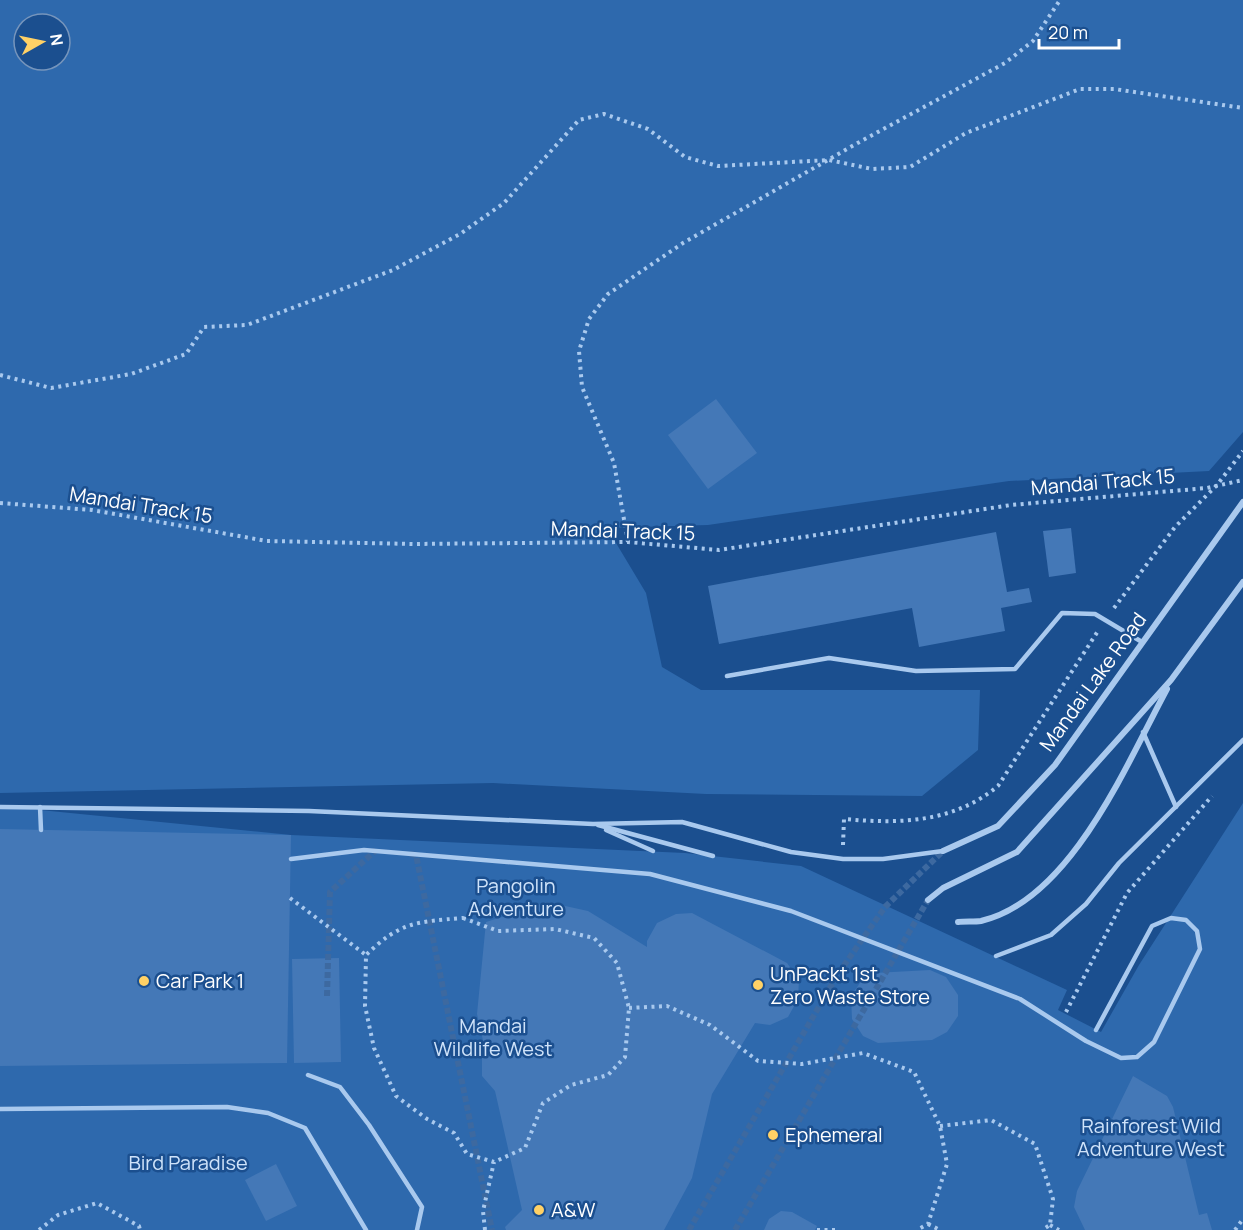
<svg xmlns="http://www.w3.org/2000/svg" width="1243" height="1230" font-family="Manrope,sans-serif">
	<rect width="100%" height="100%" fill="#1b4f8f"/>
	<g fill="#2e69ad" fill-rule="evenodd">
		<path d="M0 0H1243V432L1209 471 1009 481 708 525 607 528 646 593 662 667 701 690H980L978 750 922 796 706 794 493 783 0 793ZM24 24H60V60H24Z"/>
		<polygon points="1243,803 1243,1230 0,1230 0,806 291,835 685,853 801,866 1067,990 1058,1010 1101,1032 1139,965"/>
	</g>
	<g fill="#4478b7">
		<polygon points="716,399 757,453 708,489 668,435"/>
		<polygon points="1071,528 1076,573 1049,577 1043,531"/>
		<polygon points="996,532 1007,592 1029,588 1032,602 1001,608 1005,631 919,647 912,608 719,644 708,586"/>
		<polygon points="0,829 291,835 287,1063 0,1066"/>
		<polygon points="547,902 588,911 647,947 647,941 657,923 676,914 692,913 787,963 799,980 798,999 788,1017 770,1025 755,1023 712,1094 692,1178 664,1230 506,1230 505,1227 522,1210 495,1091 482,1076 482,1051 484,1045 477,1014 486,922"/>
		<polygon points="339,958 341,1062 294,1063 292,959"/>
		<polygon points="930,970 946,977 958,995 958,1016 947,1032 932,1040 878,1043 863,1036 852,1019 851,996 862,980 874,973"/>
		<polygon points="1133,1076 1167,1096 1173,1107 1199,1215 1207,1213 1212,1230 1085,1230 1074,1207 1077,1191"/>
		<polygon points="276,1164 297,1206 266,1221 245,1180"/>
		<polygon points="781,1211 792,1212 817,1226 815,1230 764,1230 769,1219"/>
	</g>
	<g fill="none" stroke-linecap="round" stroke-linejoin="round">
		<g stroke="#3d69a0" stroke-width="6" stroke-dasharray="6 3" stroke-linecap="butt">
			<polyline points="410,854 416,855 492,1230"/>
			<polyline points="327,996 330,892 376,850"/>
			<polyline points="689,1230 838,974 885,907 943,851"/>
			<polyline points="735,1230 928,900"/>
		</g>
		<g stroke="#a9c9ee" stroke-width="4" stroke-dasharray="3 4.5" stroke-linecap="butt">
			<polyline points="0,375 51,388 131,374 186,354 204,327 247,325 393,270 460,234 504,203 579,120 604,114 648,129 685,157 718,166 829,160 872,169 910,167 966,133 1080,89 1114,89 1243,108"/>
			<polyline points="0,503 92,510 267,541 413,544 628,542 719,550 1011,505 1207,488 1243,480"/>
			<polyline points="628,542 614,463 582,387 579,351 589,319 608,294 683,243 854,145 1005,63 1033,41 1060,0"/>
			<polyline points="1114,608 1175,527 1217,485 1243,451"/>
			<path d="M843 845 844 819C900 824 953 823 998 786L1098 631"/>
			<polyline points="290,898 366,955"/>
			<path d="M463 918 498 931 555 929 594 938 617 963 629 1008 625 1057 608 1075 571 1085 543 1103 525 1148 494 1162 467 1154 454 1133 427 1119 396 1096 374 1048 365 1006 366 955C401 921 417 922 463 918Z"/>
			<polyline points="629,1008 667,1006 710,1025 758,1061 802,1064 863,1053 914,1072 940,1126 947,1164 928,1224 917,1230"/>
			<polyline points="1066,1012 1127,893 1212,796"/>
			<polyline points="940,1126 991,1120 1035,1144 1053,1199 1050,1225 1042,1230"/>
			<polyline points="928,1224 940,1230"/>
			<polyline points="1050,1225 1059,1230"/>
			<polyline points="39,1230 58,1215 97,1203 139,1226 140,1230"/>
			<polyline points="485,1230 483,1211 494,1162"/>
			<polyline points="817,1230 839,1230"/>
			<polyline points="1235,1230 1243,1219"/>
		</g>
		<g stroke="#a9c9ee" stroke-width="4.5">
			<polyline points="727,676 829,658 916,671 1015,669 1062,613 1095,614 1142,642"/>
			<polyline points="1143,732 1176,807"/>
			<polyline points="0,807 309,811 593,824 682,822 791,852 843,859 883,859 943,851"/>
			<polyline points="40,807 41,830"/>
			<polyline points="598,825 713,856"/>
			<polyline points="606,830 653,851"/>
			<polyline points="291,859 364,850 650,874 791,911 1020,999 1086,1041 1121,1058 1137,1057 1154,1042 1200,949 1197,931 1186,920 1171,918 1152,926 1096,1030"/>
			<polyline points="996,956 1051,935 1086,904 1119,863 1243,740"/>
			<polyline points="308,1075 340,1087 369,1125 422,1207 417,1230"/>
			<polyline points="0,1109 227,1107 268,1113 305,1128 366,1230"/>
		</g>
		<g stroke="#a9c9ee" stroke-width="6">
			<polyline points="943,851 998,826 1055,765 1243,502"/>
			<polyline points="928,900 943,888 1017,852 1171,680 1243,582"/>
			<path d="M958 922C965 921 974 922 981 921 1071 900 1127 763 1167 689"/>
		</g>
	</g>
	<g fill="#ffd166" stroke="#1b4f8f" stroke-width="2">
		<circle cx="144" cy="981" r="6"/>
		<circle cx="758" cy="985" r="6"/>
		<circle cx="773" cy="1135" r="6"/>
		<circle cx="539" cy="1210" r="6"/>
	</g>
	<g text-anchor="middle" stroke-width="5" stroke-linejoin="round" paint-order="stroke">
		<g font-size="20" fill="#fff" stroke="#1b4f8f">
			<text transform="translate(1103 482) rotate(-5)" y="7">Mandai Track 15</text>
			<text transform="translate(141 505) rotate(9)" y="7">Mandai Track 15</text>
			<text transform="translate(623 531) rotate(2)" y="7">Mandai Track 15</text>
			<text transform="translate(1093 682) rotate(-54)" y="7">Mandai Lake Road</text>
		</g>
		<g font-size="20" fill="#cfe3fa" stroke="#1b4f8f">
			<text x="516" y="893">Pangolin<tspan x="516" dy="23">Adventure</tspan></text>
			<text x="493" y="1033">Mandai<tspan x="493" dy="23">Wildlife West</tspan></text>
			<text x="1151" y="1133">Rainforest Wild<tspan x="1151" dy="23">Adventure West</tspan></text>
			<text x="188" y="1170">Bird Paradise</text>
		</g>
		<g font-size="20" fill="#fff" stroke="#1b4f8f" text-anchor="start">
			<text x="770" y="981">UnPackt 1st<tspan x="770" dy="23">Zero Waste Store</tspan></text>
			<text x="156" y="988">Car Park 1</text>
			<text x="785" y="1142">Ephemeral</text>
			<text x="551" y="1217">A&amp;W</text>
		</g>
	</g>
	<g transform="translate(42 42) rotate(81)"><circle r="28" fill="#1b4f8f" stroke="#7695bc" stroke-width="1.5"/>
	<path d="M0-4.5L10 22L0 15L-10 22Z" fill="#ffd166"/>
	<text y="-9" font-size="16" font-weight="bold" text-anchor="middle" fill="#ffffff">N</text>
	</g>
	<path d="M1039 39v9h80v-9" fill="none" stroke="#ffffff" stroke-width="3"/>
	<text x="1048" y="39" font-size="18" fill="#ffffff" stroke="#1b4f8f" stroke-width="4.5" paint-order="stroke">20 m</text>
</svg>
